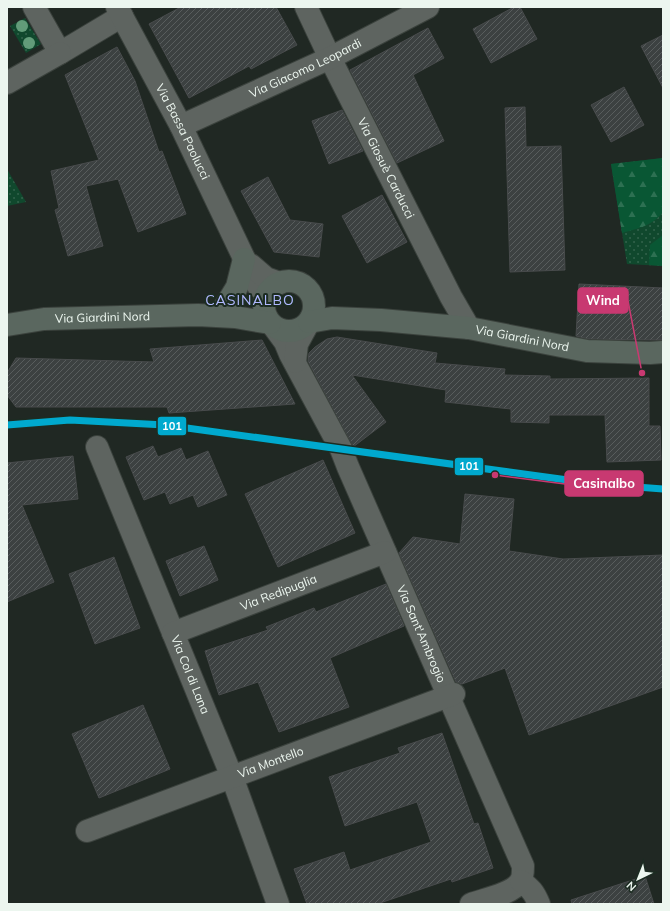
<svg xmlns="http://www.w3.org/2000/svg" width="670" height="911" font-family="Mulish,sans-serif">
	<defs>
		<pattern id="green-dots" width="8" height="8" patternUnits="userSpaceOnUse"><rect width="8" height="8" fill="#10482d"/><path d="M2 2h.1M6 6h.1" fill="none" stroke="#33634c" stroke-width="1.8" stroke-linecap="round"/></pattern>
		<pattern id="forest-firs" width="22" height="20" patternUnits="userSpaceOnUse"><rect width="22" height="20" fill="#095734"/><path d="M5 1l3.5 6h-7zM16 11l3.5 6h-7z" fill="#2d7052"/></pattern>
		<pattern id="building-hatch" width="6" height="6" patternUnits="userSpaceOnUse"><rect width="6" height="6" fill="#3c4141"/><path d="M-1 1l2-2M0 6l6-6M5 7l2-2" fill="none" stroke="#585d5d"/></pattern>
	</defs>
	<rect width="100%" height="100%" fill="#202823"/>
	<g fill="url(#green-dots)">
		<polygon points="25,18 41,44 26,53 10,26"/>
		<polygon points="663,158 663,266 627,264 611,164"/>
		<polygon points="7,169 26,202 7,206"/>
	</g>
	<g fill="url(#forest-firs)">
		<path d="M663 158V212C652 226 639 228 622 233L611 164Z"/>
		<polygon points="663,235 663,266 649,265 650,245"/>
	</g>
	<g fill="url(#building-hatch)" stroke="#484b4c">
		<polygon points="181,7 276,7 297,45 251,69 249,66 189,98 149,24"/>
		<polygon points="514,7 520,7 537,39 491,63 473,29"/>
		<polygon points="428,28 444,58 413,75 444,141 397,163 350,70"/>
		<polygon points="663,35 663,88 641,46"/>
		<polygon points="117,47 135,81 159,152 162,151 186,214 138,232 118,179 86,186 103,246 68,256 55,210 59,208 51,171 99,160 65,75"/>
		<polygon points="624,87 644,125 611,142 591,105"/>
		<polygon points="525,107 526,147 561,146 565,270 510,272 505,108"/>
		<polygon points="342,110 363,151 329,164 312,121"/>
		<polygon points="268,177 290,220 323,224 319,257 274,252 241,191"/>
		<polygon points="382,195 407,242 367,263 342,216"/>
		<polygon points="579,284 663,288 663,340 650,340 588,339 576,336"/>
		<polygon points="337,337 437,353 435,363 505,369 504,375 550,376 550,379 649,378 649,426 660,426 661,460 607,462 605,415 549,415 549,423 511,422 511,409 445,402 446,390 352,375 386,422 353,447 308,361 309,353 315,347 327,339"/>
		<polygon points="262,340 295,404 169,413 167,407 16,407 7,395 7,373 16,358 154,362 150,349"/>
		<polygon points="153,446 158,457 181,448 186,460 208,451 227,495 198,507 193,495 170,504 165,492 144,500 126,457"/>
		<polygon points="73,456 78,499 22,505 54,582 7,602 7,463"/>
		<polygon points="323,460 355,533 278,567 245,494"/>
		<polygon points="465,494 514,499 509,551 563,559 663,555 663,687 529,735 505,668 462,684 456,682 399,553 413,537 460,544"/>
		<polygon points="204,546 218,580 180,596 166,561"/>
		<polygon points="114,557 140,628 95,644 69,574"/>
		<polygon points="386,584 404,626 330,658 349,707 279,732 258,682 219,695 205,651 268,630 266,627 314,608 316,612"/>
		<polygon points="143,705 170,769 99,798 72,734"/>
		<polygon points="442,733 474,824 478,823 493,868 452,882 451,879 377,904 307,904 294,869 344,852 350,870 431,842 417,802 345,826 329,777 400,753 398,748"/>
		<polygon points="645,876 654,904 572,904 571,900"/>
	</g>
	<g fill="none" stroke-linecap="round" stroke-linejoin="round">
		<defs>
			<g id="minor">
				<polyline points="34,7 60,53 122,16"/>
				<path id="s1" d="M117 7 181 126 252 275 258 286 267 294"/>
				<path id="s2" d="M306 7 330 58 451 297 469 328"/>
				<polyline points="7,83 60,53"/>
				<path id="s3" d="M181 126 330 58 428 7"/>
				<polyline points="251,265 266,278 280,283"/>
				<path id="s4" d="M274 327 285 342 290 354 341 449 348 467 523 866C523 871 523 878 520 882 512 894 485 899 471 904"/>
				<polyline points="295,362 297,344 309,322"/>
				<path id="s5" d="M97 447 232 777 278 904"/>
				<path id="s6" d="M173 633 385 552"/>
				<path id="s7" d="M87 831 454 694"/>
				<path d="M521 881C531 889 534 892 539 904"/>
			</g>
			<g id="major">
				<circle cx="289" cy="306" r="25"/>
				<polyline points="223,310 237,287 244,259"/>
				<path id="s8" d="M309 322 332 318 381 320 469 328 587 351 650 353 663 352"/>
				<path id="s9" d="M7 325 44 319 198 315 235 317 270 323"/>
			</g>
		</defs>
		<use href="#minor" stroke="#3b423d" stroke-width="24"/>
		<use href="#major" stroke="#3b423d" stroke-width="24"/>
		<use href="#minor" stroke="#5e6460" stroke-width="22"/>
		<use href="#major" stroke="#5a675f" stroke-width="22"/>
		<defs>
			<polyline id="rail-1" points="7,425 70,420 165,425 597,484 663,489"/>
		</defs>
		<use href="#rail-1" stroke="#1c2c22" stroke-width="10"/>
		<use href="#rail-1" stroke="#00a9ce" stroke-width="7"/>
	</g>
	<g fill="#629c79">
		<circle cx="22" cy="26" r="6"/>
		<circle cx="29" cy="43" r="6"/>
	</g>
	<g text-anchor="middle" stroke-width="4" stroke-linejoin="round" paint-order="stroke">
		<g font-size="12" fill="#ecf6ef" stroke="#1c2c22">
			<text dy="4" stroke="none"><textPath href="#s3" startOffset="137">Via Giacomo Leopardi</textPath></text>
			<text dy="4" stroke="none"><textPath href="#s1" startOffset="141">Via Bassa Paolucci</textPath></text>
			<text dy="4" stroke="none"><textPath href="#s2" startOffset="180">Via Giosuè Carducci</textPath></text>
			<text dy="4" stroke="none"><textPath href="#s9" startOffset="96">Via Giardini Nord</textPath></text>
			<text dy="4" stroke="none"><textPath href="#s8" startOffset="215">Via Giardini Nord</textPath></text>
			<text dy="4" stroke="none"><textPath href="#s6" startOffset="113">Via Redipuglia</textPath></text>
			<text dy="4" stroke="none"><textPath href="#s4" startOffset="341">Via Sant'Ambrogio</textPath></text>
			<text dy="4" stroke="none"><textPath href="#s5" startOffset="246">Via Col di Lana</textPath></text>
			<text dy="4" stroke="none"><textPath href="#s7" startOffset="196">Via Montello</textPath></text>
		</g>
		<g font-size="14" letter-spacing="1" fill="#b0b8fe" stroke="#1c2c22">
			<text x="250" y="305">CASINALBO</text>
		</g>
	</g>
	<path fill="none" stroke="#c83971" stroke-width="1.5" d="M642 373L628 301M495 475L565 484"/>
	<g fill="#c83971" stroke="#1c2c22" stroke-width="1.5">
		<circle cx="642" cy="373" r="4"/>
		<circle cx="495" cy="475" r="4"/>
	</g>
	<g fill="#c83971" stroke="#c83971" stroke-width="1.5">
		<rect x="578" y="288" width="50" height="25" rx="4"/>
		<rect x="565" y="471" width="78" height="25" rx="4"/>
	</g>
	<g font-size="13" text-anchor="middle" font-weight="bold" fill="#fff">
		<text x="603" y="305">Wind</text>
		<text x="604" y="488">Casinalbo</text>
	</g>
	<g stroke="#1c2c22" stroke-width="1.5">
		<rect x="157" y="416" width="30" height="20" rx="4" fill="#00a9ce"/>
		<rect x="454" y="457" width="30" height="19" rx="4" fill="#00a9ce"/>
	</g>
	<g font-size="11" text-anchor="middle" font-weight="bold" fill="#fff">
		<text x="172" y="430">101</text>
		<text x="469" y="470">101</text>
	</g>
	<rect width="670" height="911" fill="none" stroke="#ecf6ef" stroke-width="16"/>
	<g transform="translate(638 879) rotate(223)" stroke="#1c2c22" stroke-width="3" paint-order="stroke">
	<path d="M0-3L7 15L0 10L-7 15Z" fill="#ecf6ef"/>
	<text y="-6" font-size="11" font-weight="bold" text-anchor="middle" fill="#ecf6ef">N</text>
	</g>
</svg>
